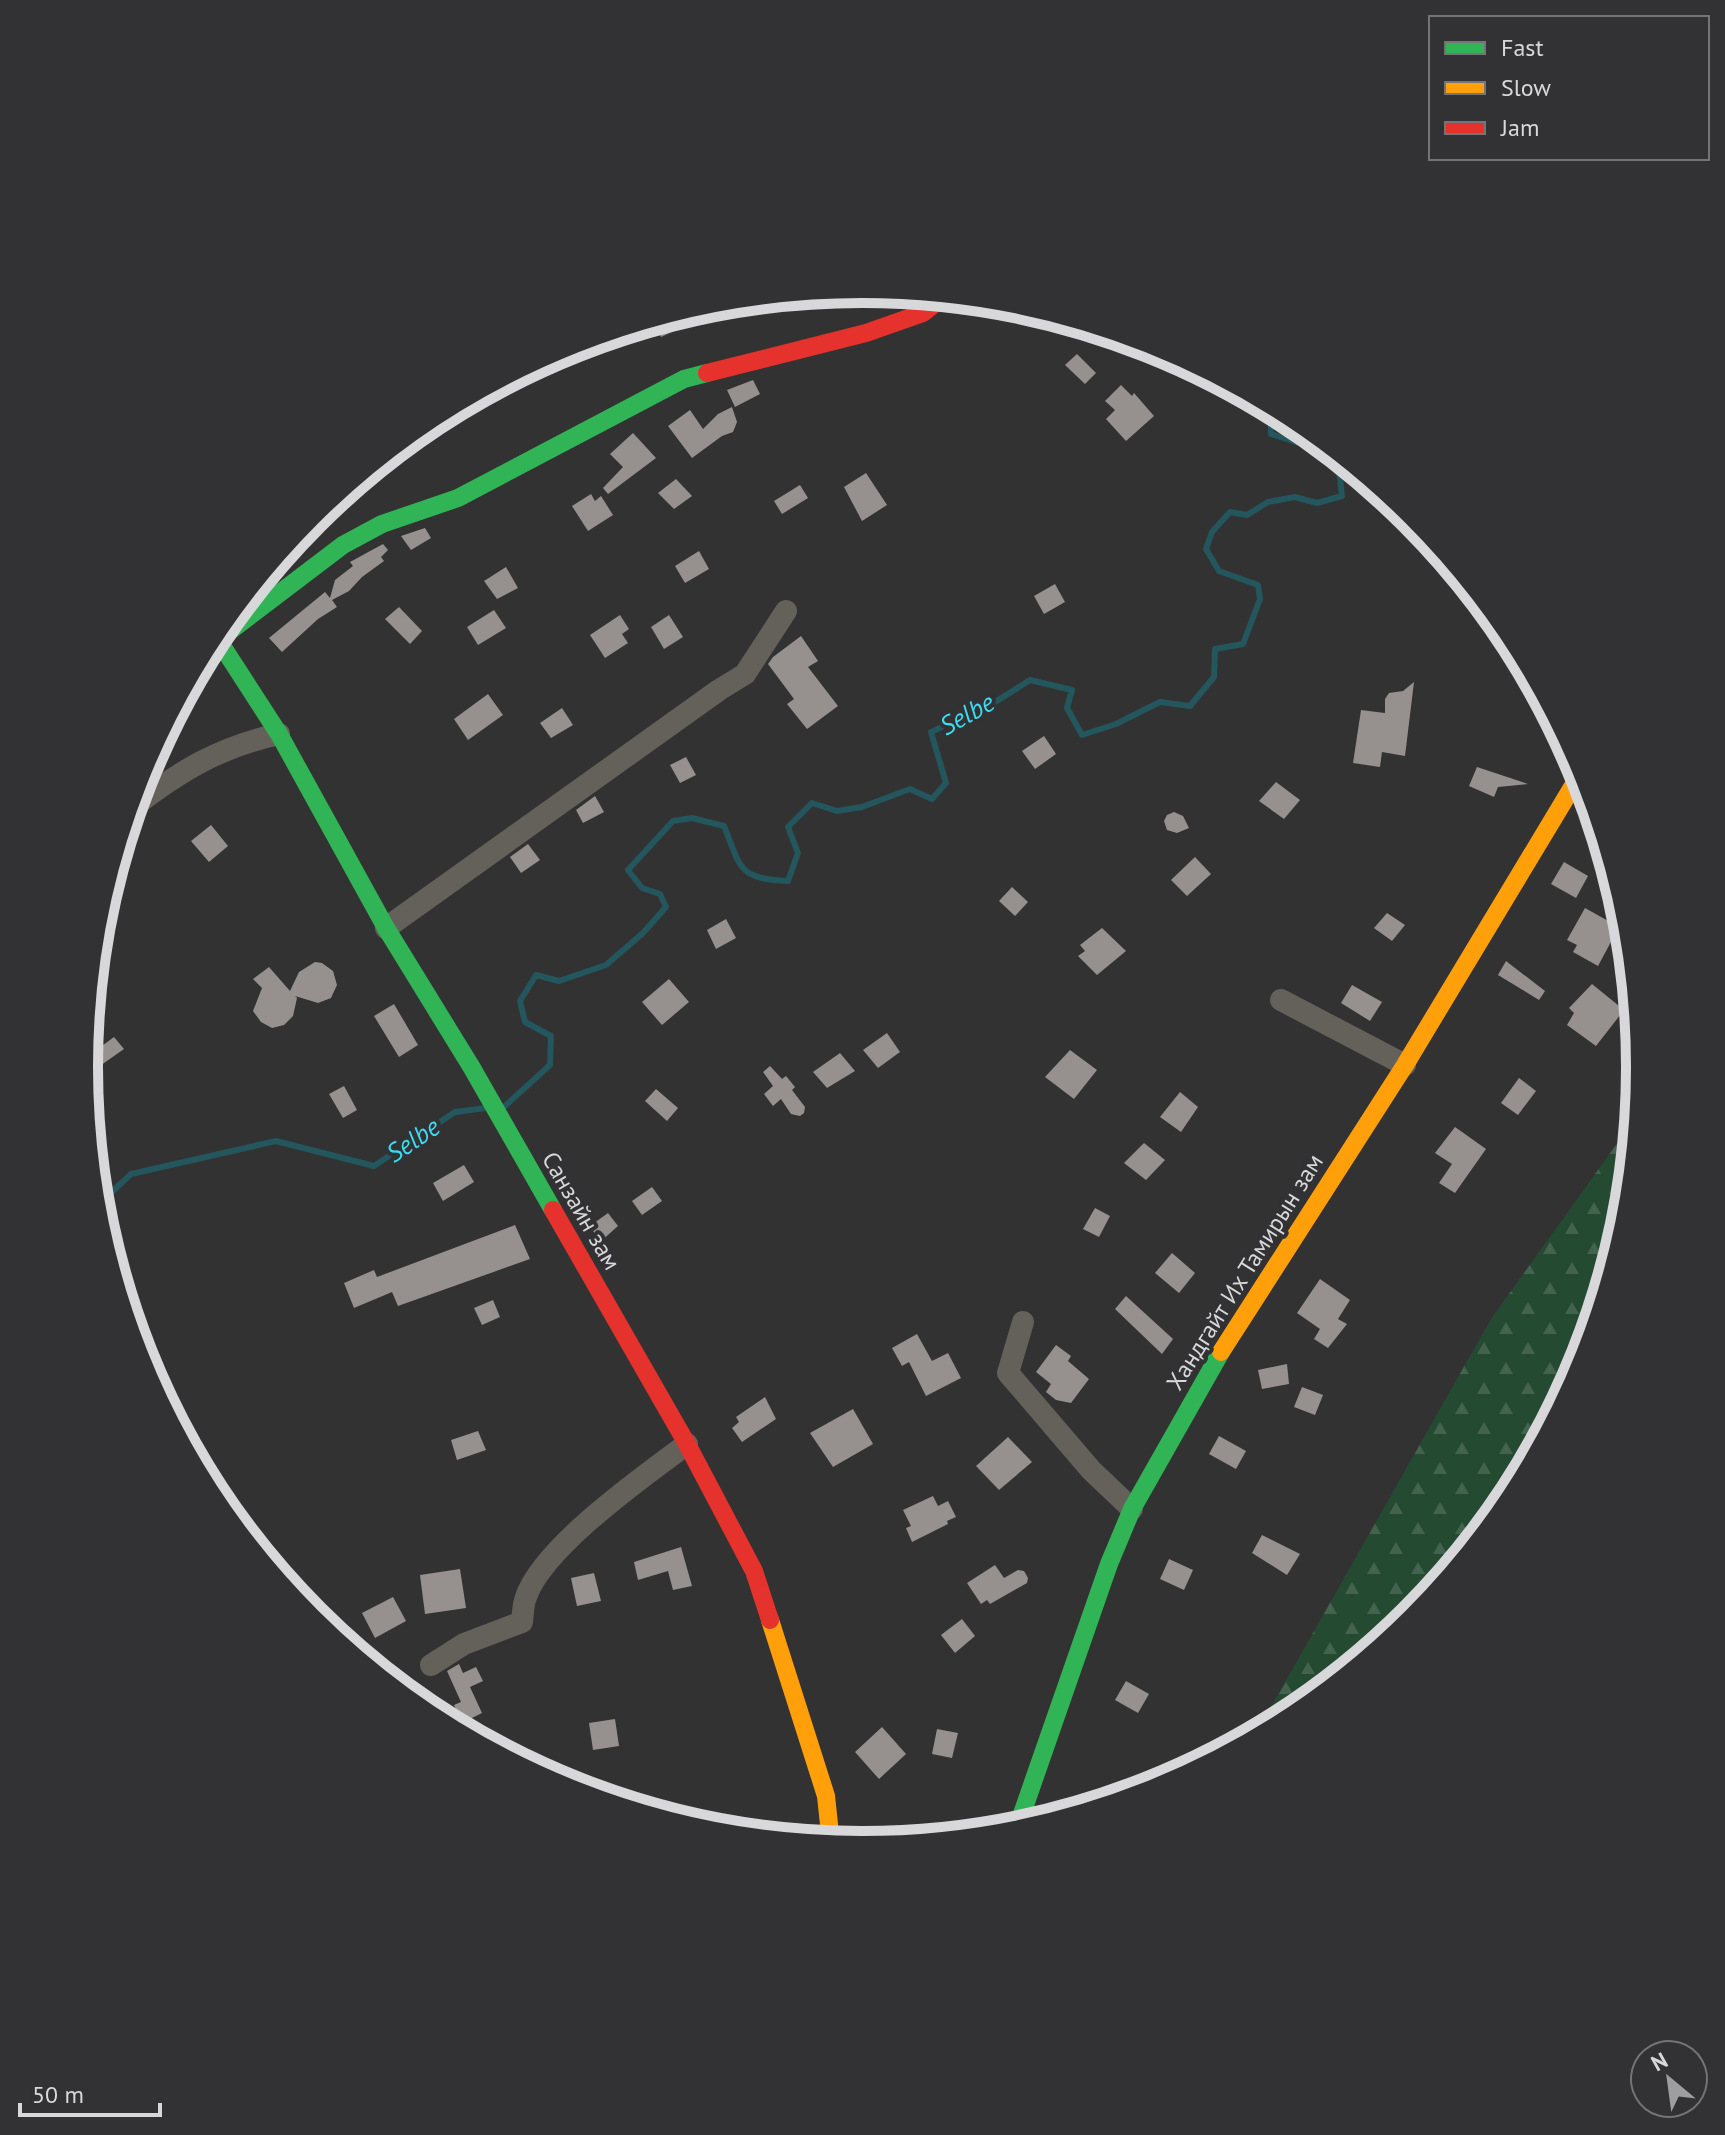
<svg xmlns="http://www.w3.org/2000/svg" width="1725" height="2135" font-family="'PT Sans',sans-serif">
	<defs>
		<pattern id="forest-firs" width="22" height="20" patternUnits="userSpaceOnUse" patternTransform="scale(2)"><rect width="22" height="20" fill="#244a32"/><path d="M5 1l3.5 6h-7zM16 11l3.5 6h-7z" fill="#43634f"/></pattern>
	</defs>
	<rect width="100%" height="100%" fill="#323233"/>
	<polygon fill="url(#forest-firs)" points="1636,1117 1626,1220 1582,1366 1510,1500 1413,1618 1295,1715 1254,1737 1491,1319"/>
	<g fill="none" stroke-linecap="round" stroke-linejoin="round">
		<g stroke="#23565d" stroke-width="6">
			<path d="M505 1106 550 1065 551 1036 525 1022 520 1001 536 975 559 981 606 965 643 933 666 907 660 894 642 888 628 870 673 821 692 818 724 826C741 868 738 879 788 881L798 853 788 827 812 803 837 811 862 807 910 789 932 799 946 783 931 732 992 704 1030 680 1072 690 1067 708 1082 735 1116 724 1160 702 1190 706 1214 677 1215 649 1243 644 1260 599 1258 585 1219 571 1206 549 1212 532 1230 512 1247 515 1268 502 1295 497 1317 503 1342 496 1339 470 1305 445 1271 434V408"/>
			<polyline points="98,1205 131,1174 276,1141 374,1166 455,1112 486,1108"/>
		</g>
	</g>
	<g fill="#96918e">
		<polygon points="678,314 683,327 661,337 654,321"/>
		<polygon points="1077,354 1096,373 1085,384 1065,365"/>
		<polygon points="753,380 760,394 735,407 727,390"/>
		<polygon points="1121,385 1132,396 1134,393 1154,416 1126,441 1106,419 1115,410 1105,401"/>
		<polygon points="732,407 737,422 733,432 722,436 692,458 668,426 690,410 703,429 718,414"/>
		<polygon points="633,433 656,458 608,494 603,488 623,467 610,454"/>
		<polygon points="866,473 887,505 862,521 844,487"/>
		<polygon points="676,479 692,496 674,509 658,493"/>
		<polygon points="800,485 808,498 782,514 774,501"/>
		<polygon points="591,494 595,501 601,496 613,515 588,531 572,506"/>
		<polygon points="425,528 431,538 411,550 401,536"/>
		<polygon points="383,544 388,550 381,557 384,561 362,577 349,591 332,600 337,607 318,619 282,652 269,638 325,592 330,598 335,580 353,566 350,562"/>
		<polygon points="699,551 709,569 685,583 675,566"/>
		<polygon points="506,567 518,588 497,599 484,581"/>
		<polygon points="1055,584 1065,602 1044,614 1034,596"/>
		<polygon points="399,607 422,631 410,644 385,619"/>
		<polygon points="494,610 506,628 478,645 467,627"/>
		<polygon points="620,615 629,629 622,634 628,643 605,658 590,635"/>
		<polygon points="669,615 683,637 664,649 651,627"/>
		<polygon points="801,636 818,661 808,667 838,706 807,729 787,704 794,699 768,664 773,657"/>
		<polygon points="1414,682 1405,756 1382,752 1380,767 1353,763 1361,710 1385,713 1385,699 1389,693 1403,691"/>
		<polygon points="488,694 503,715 468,740 454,719"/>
		<polygon points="562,708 573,725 551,738 540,723"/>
		<polygon points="1044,736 1056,754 1035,769 1022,751"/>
		<polygon points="686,757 696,775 680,783 670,765"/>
		<polygon points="1477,767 1528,784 1498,787 1494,797 1469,786"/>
		<polygon points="1276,782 1300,800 1284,819 1259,801"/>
		<polygon points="595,796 604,812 583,823 576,810"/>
		<polygon points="1174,812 1183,816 1189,828 1177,833 1167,830 1164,821 1167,815"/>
		<polygon points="211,825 228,846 209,862 191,841"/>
		<polygon points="528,844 540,860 521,873 510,857"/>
		<polygon points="1195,857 1211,874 1187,896 1171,880"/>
		<polygon points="1564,862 1588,876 1576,898 1551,884"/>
		<polygon points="1012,887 1028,902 1015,916 999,901"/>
		<polygon points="1585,908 1619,927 1598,966 1573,952 1577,945 1567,940"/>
		<polygon points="1387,913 1405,925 1392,941 1374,928"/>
		<polygon points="726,919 736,938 716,949 707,930"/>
		<polygon points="1102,928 1126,951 1097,975 1078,956 1085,951 1080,945"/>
		<polygon points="1506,961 1545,991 1539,1000 1498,975"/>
		<polygon points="315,962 322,963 333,971 337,985 331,998 318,1003 295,996 297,998 293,1016 284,1025 272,1028 261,1022 253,1011 262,988 253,979 269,967 290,991 299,972"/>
		<polygon points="669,979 689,1002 662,1025 642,1002"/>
		<polygon points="1592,984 1624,1010 1596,1046 1567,1025 1574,1013 1569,1008"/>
		<polygon points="1352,985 1382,1002 1370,1021 1341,1003"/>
		<polygon points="394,1004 418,1045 399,1057 374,1016"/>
		<polygon points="887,1033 900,1052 878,1068 863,1050"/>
		<polygon points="114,1037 124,1049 97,1068 87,1057"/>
		<polygon points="1070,1050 1097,1070 1074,1099 1045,1077"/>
		<polygon points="840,1053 855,1071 827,1088 813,1072"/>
		<polygon points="770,1066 782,1079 786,1076 795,1087 792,1090 805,1107 804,1113 800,1116 791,1114 781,1099 773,1106 764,1094 773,1086 763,1072"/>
		<polygon points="1519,1078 1536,1091 1518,1115 1501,1103"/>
		<polygon points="344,1086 357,1110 343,1118 329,1094"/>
		<polygon points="656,1089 678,1108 667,1121 645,1101"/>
		<polygon points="1180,1092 1198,1107 1181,1132 1160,1117"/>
		<polygon points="1455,1127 1486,1149 1455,1193 1439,1183 1452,1164 1435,1153"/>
		<polygon points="1144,1143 1165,1160 1146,1180 1124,1163"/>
		<polygon points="464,1165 474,1182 443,1201 433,1183"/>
		<polygon points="652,1187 662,1201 642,1215 632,1201"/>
		<polygon points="1095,1208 1110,1216 1099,1237 1083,1229"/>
		<polygon points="608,1213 618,1226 600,1242 590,1226"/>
		<polygon points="515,1225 530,1259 398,1306 392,1292 354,1308 344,1283 374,1270 377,1277"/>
		<polygon points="1172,1253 1195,1273 1179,1293 1155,1273"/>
		<polygon points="1320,1279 1350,1300 1338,1319 1347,1324 1328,1348 1314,1339 1320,1329 1297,1313"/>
		<polygon points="1126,1296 1173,1339 1162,1354 1115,1309"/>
		<polygon points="493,1300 500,1317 482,1325 474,1308"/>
		<polygon points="917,1334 932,1361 948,1353 961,1378 926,1396 909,1362 902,1366 892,1348"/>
		<polygon points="1056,1345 1071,1356 1068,1361 1089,1379 1071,1403 1056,1400 1046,1392 1051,1384 1036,1372"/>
		<polygon points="1287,1364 1289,1384 1262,1389 1258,1370"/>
		<polygon points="1302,1387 1323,1395 1315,1415 1294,1407"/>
		<polygon points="765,1397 776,1419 742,1442 732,1428 739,1422 736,1417"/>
		<polygon points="853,1409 873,1444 833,1467 810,1433"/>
		<polygon points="478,1431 486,1450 457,1460 451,1440"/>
		<polygon points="1219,1436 1246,1451 1236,1469 1209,1454"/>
		<polygon points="1008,1437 1032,1462 999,1490 976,1466"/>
		<polygon points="933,1496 938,1506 948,1501 956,1517 947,1521 948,1524 912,1542 906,1528 911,1526 903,1510"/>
		<polygon points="1262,1535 1300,1554 1287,1575 1252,1553"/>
		<polygon points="681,1547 692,1586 673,1590 668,1571 638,1580 634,1562"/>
		<polygon points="1169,1559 1193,1570 1184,1590 1160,1579"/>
		<polygon points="995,1565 1004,1578 1018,1570 1024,1571 1028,1578 1027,1583 990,1604 987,1600 981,1604 967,1583"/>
		<polygon points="460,1569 466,1608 425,1614 420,1575"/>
		<polygon points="594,1573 601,1601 577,1606 571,1578"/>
		<polygon points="393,1597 406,1621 375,1638 362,1613"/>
		<polygon points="962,1619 975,1636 955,1653 941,1635"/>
		<polygon points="459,1664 463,1673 476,1667 483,1681 470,1687 482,1713 462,1723 454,1705 461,1702 447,1671"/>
		<polygon points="1126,1681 1149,1694 1138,1713 1115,1700"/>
		<polygon points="615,1719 619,1746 593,1750 589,1723"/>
		<polygon points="882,1727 906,1754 879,1779 855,1752"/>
		<polygon points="937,1729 958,1733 952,1758 932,1754"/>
	</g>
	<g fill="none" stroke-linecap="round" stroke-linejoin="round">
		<g stroke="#64615a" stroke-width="22">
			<path d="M132 808C180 771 219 747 279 734"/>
			<polyline points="386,928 719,690 745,674 786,611"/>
			<polyline points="1281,1000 1405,1065"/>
			<polyline points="1023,1322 1008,1373 1091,1470 1132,1509"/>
			<path d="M431 1665 464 1644 522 1622C523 1614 523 1604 526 1597 543 1547 644 1476 687 1444"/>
		</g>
		<g stroke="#30b455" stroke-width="18">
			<polyline points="215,635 279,734 386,928 472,1068 553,1210"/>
			<polyline points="218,640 343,545 382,524 458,498 684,379 707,373"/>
			<polyline points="1016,1831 1109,1564 1132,1509 1221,1352"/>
		</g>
		<g stroke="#ff9f0a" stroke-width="18">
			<polyline points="1221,1352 1405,1065 1582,771"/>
			<polyline points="770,1620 826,1796 831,1843"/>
		</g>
		<g stroke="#e5322d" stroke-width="18">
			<polyline points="707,373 866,333 923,313 943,297"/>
			<polyline points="553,1210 687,1444 754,1571 770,1620"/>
		</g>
	</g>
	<g text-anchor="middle" stroke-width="8" stroke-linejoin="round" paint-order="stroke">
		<g font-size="24" fill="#d8d8da" stroke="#323134">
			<text transform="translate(581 1211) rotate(60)" y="8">Санзайн зам</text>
			<text transform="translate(1245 1272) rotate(-58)" y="8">Хандгайт Их Тамирын зам</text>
		</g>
		<g font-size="26" font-style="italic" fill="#3ddbee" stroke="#323134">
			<text transform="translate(967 714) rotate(-29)" y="9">Selbe</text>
			<text transform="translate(413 1140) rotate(-34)" y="9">Selbe</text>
		</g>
	</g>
	<path d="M0 0H1725V2135H0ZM98 1067a764 764 0 1 1 1528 0a764 764 0 1 1-1528 0Z" fill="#323134" fill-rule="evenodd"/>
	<path fill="none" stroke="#d8d8da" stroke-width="10" d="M98 1067a764 764 0 1 1 1528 0a764 764 0 1 1-1528 0Z"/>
	<rect x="1429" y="16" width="280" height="144" fill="#323134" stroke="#747476" stroke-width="2"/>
	<rect x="1445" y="42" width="40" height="12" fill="#30b455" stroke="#747476" stroke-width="2"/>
	<text x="1501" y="56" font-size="24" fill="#d8d8da">Fast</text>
	<rect x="1445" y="82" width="40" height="12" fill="#ff9f0a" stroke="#747476" stroke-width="2"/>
	<text x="1501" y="96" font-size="24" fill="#d8d8da">Slow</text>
	<rect x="1445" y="122" width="40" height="12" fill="#e5322d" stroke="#747476" stroke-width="2"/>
	<text x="1501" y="136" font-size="24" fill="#d8d8da">Jam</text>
	<g transform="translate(1669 2079) rotate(331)"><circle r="38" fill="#323134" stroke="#747476" stroke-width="2"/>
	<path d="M0-6L14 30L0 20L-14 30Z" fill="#9e9ea0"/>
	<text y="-12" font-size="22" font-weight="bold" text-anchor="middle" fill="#d8d8da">N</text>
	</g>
	<path d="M20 2103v12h140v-12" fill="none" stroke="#d8d8da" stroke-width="4"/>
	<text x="32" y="2103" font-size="24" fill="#d8d8da" stroke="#323134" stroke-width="6" paint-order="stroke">50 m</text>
</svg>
